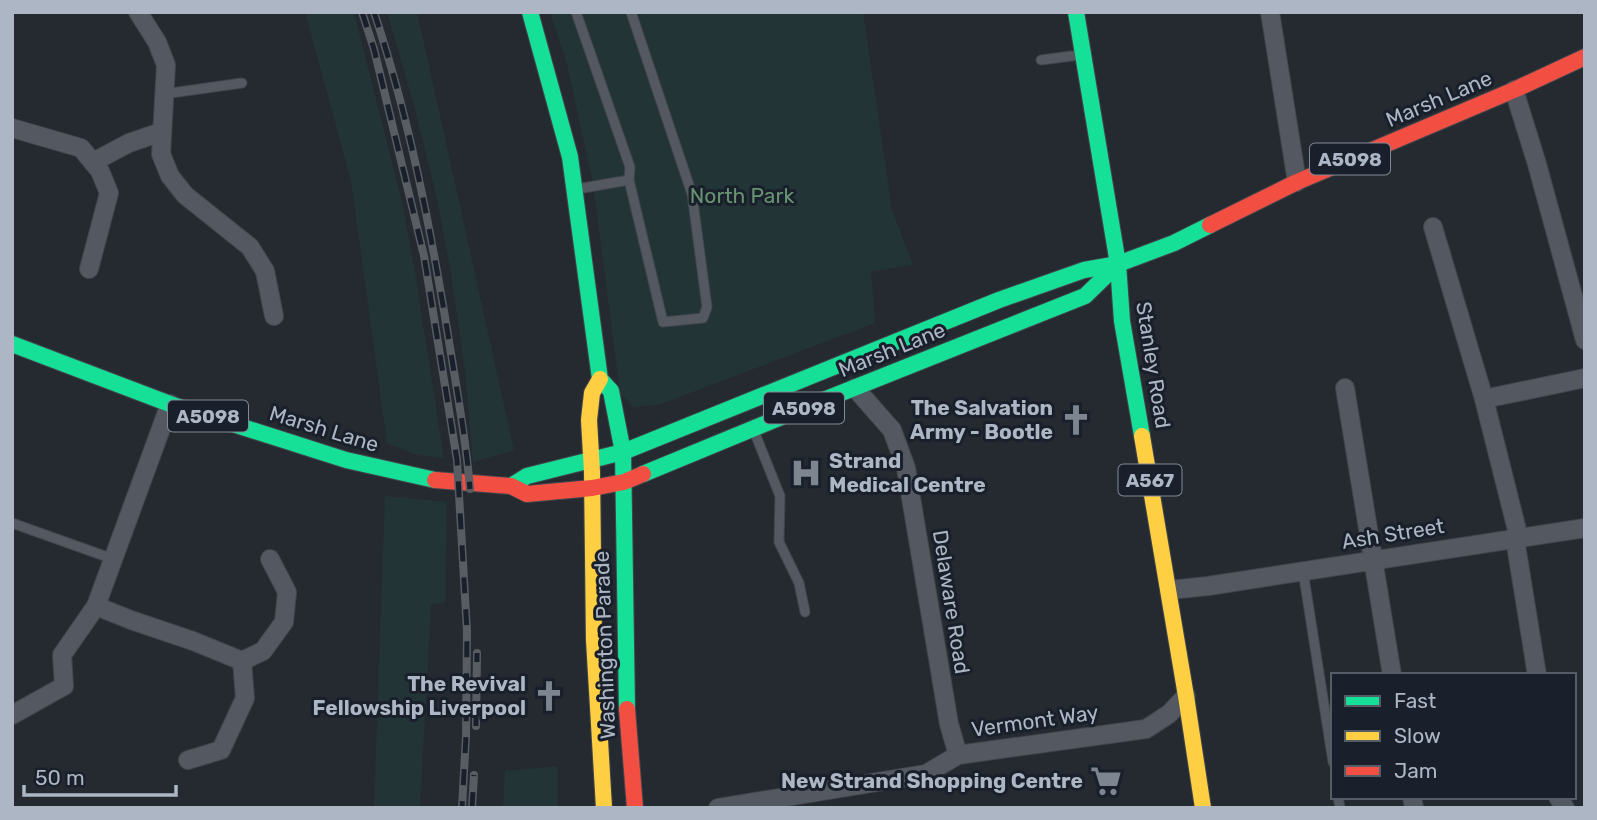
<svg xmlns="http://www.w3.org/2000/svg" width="1597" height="820" font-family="Rubik,sans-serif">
	<rect width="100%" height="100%" fill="#252a31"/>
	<g fill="#223436">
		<polygon points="305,12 353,12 356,21 402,202 415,272 444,459 414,454 387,443 351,180"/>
		<polygon points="387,12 417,12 514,450 473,462 465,370 451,273 436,194 414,105"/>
		<polygon points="550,12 863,12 892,210 913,265 871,271 875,323 661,404 634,407 620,393 593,183 566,60"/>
		<polygon points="385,496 447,502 445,603 431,604 420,808 374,808"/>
		<polygon points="557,766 558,808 503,808 505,771"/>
	</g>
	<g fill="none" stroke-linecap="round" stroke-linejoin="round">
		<defs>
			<g id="lane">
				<polyline points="576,12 630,167 629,180 663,322 703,318 707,307 692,194 631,12"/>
				<polyline points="1041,60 1079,55"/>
				<polyline points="164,94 242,83"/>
				<polyline points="577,189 629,180"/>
				<polyline points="754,431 780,496 779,542 799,583 805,612"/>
				<polyline points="12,523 113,559"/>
				<polyline points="1303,571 1333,762"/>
				<polyline points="1338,797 1340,808"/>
			</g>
			<g id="street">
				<polyline points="138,12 157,42 166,65 161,154 170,176 185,195 250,247 265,271 274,316"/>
				<polyline points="1270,12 1297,182"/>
				<polyline points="1514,90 1537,164 1585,340"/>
				<polyline points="12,128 81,148 100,171 109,193 89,269"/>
				<polyline points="93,162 129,143 161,132"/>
				<polyline points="1433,227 1484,399 1519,538"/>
				<polyline points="855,388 892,430 906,468 949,724 958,755"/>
				<polyline points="1345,388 1392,675"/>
				<polyline points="1484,399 1585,378"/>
				<polyline points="1515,539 1537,675"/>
				<polyline points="1169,590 1208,586 1585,528"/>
				<polyline points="96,606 131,620 193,641 242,661 263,651 284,622 287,592 270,559"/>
				<polyline points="12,715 64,686 62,655 96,606 170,404"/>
				<polyline points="188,760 221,750 245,698 242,661"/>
				<polyline points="1412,797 1414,808"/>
				<polyline points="1558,797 1565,808"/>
				<polyline points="718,808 926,774 958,755 1146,729 1169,714 1186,696"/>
			</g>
			<g id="fast">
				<polyline points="530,12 570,157 600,379 611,391 623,452 627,709"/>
				<polyline points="1076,12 1118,264 1122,321 1142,436"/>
				<polyline points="12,344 170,404 346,460 435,480"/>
				<polyline points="643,474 786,415 1085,296 1118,264"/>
				<polyline points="511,486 527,476 623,452 999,300 1084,270 1118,264 1174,243 1210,225"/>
			</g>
			<g id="slow">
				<polyline points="600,379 592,393 589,420 592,472 594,640 604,808"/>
				<polyline points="1142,436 1186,696 1203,808"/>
			</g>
			<g id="jam">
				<polyline points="1210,225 1297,182 1514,90 1585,57"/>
				<polyline points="435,480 511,486 527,494 592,488 624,482 643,474"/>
				<polyline points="627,709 635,808"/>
			</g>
		</defs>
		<use href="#lane" stroke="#42464c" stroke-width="11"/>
		<use href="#street" stroke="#42464c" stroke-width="20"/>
		<use href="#fast" stroke="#42464c" stroke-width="18"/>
		<use href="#slow" stroke="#42464c" stroke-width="18"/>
		<use href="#jam" stroke="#42464c" stroke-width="18"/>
		<use href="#lane" stroke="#545860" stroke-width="9"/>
		<use href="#street" stroke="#545860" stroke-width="18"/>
		<use href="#fast" stroke="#16e098" stroke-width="16"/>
		<use href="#slow" stroke="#ffcf43" stroke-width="16"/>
		<use href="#jam" stroke="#f24e42" stroke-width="16"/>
		<defs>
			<g id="rail">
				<polyline points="362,12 374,49 424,256 457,460 467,631 466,736 462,808"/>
				<path d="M374 12C409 117 430 226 448 335 456 386 466 437 470 489"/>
				<polyline points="476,726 477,653"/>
				<polyline points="472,808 474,775"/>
			</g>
		</defs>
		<use href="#rail" stroke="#585c63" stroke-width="8"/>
		<use href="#rail" stroke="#19202b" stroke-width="5" stroke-dasharray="16" stroke-linecap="butt"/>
	</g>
	<defs>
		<symbol id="church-bare" viewBox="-9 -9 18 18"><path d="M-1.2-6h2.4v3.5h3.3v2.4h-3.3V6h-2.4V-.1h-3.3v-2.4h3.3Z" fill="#7d8591" stroke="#19202b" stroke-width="2.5" paint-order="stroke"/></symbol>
		<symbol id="hospital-bare" viewBox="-9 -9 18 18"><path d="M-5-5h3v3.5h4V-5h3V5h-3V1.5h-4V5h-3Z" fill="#7d8591" stroke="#19202b" stroke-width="2.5" paint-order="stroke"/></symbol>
		<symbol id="supermarket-bare" viewBox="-9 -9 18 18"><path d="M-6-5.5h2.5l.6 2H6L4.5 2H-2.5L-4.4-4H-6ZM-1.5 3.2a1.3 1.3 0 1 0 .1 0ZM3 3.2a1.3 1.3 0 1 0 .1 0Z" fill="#7d8591" stroke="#19202b" stroke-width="2.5" paint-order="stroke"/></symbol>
	</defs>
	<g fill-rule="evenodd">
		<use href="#church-bare" x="1054" y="398" width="44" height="44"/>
		<use href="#hospital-bare" x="784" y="451" width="44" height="44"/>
		<use href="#church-bare" x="527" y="674" width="44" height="44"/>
		<use href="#supermarket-bare" x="1084" y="759" width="44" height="44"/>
	</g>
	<g text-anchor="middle" stroke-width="6" stroke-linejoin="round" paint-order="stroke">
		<g fill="#19202b" stroke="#818996" stroke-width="2">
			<rect x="1310" y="143.5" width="80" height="31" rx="5"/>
			<rect x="764" y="392.5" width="80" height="31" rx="5"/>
			<rect x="168" y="400.5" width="80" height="31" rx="5"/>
			<rect x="1118.5" y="464.5" width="63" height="31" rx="5"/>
		</g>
		<g font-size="19" font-weight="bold" fill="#adb6c4">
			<text x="1350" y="166">A5098</text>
			<text x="804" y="415">A5098</text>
			<text x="208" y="423">A5098</text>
			<text x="1150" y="487">A567</text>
		</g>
		<g font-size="21" fill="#adb6c4" stroke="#19202b">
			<text transform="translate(1439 99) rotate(-23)" y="7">Marsh Lane</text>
			<text transform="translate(892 350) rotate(-22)" y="7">Marsh Lane</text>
			<text transform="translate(1153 365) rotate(81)" y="7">Stanley Road</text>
			<text transform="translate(324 429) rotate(17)" y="7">Marsh Lane</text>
			<text transform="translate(1393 534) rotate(-9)" y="7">Ash Street</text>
			<text transform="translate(951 602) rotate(81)" y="7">Delaware Road</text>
			<text transform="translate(605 645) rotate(-92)" y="7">Washington Parade</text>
			<text transform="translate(1035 721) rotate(-8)" y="7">Vermont Way</text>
		</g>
		<g font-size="21" fill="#669370" stroke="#19202b">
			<text x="742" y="203">North Park</text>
		</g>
		<g font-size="21" font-weight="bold" fill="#adb6c4" stroke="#19202b" text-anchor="end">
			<text x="1053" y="415">The Salvation<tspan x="1053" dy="24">Army - Bootle</tspan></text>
			<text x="829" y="468" text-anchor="start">Strand<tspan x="829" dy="24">Medical Centre</tspan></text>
			<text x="526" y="691">The Revival<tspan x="526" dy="24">Fellowship Liverpool</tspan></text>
			<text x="1083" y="788">New Strand Shopping Centre</text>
		</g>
	</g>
	<rect width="1597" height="820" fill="none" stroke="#adb6c4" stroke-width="28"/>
	<rect x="1331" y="673" width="245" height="126" fill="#19202b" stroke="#545c68" stroke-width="2"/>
	<rect x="1345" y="696" width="35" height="10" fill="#16e098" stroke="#545c68" stroke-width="2"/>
	<text x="1394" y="708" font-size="21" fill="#adb6c4">Fast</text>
	<rect x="1345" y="731" width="35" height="10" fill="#ffcf43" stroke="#545c68" stroke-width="2"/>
	<text x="1394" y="743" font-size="21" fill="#adb6c4">Slow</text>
	<rect x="1345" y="766" width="35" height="10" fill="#f24e42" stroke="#545c68" stroke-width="2"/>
	<text x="1394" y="778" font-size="21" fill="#adb6c4">Jam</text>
	<path d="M24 785v10h152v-10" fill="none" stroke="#adb6c4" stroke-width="3.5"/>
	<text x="35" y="785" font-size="21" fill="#adb6c4" stroke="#19202b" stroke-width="5" paint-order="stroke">50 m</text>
</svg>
